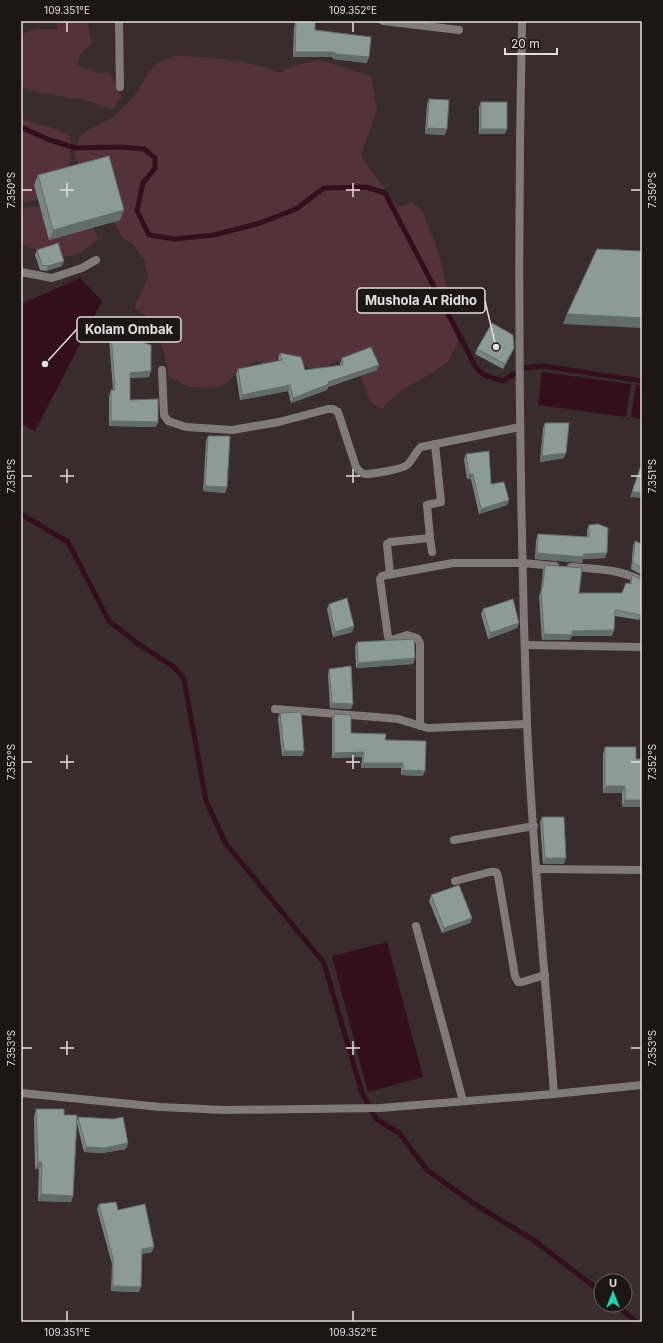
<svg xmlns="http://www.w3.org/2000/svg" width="663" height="1343" font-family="Inter,sans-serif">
	<rect width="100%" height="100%" fill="#382c2e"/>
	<g fill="#54323b">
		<polygon points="57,21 87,21 92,44 82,52 77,65 98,73 110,73 122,97 112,109 86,100 41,93 21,87 21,34 36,29 58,29"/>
		<path d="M175 56C211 57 246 59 280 73L292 66 320 60 371 76 377 110 361 155 374 175 397 206H404L411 201 423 211 428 227 434 239 442 266 458 341 449 361 432 373 403 389 382 409 370 402 354 357 341 360 314 371 299 362 278 358 270 367 256 361 240 370 224 385 207 388 190 387 169 377C166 360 161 331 148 317 144 314 139 311 134 308L148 277 144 259 133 244 122 237 80 167 74 153 80 136 90 129 113 118 133 98 155 64Z"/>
		<polygon points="21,117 25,120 56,129 71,137 70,160 68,168 45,197 29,201 21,201"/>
		<path d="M33 207H45L92 225 98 239C69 267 53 256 21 244V209Z"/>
	</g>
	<g fill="#320f1a">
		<polygon points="80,278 102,301 35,431 21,424 21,304"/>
		<polygon points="542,372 631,384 626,417 538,405"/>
		<polygon points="636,385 642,385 642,419 631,417"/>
		<polygon points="387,942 423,1077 368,1092 332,956"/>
	</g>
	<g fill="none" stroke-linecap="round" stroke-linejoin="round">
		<g stroke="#320f1a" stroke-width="5">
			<path d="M21 127 47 139 75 148 120 147 144 149 155 158V168L143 183 137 211 149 235 175 239 214 235 260 223 296 209 324 188 366 187 385 193 468 352C478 374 480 375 503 381L524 368 543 366 642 381"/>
			<polyline points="21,514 68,542 109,621 137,643 174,667 184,679 206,801 226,844 324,963 362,1093 376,1119 399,1133 427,1170 476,1205 535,1241 601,1292"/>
			<polyline points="617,1305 636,1322"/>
		</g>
		<polyline stroke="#817a7b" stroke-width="8" points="21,272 52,278 82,268 96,260"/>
		<g stroke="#817a7b" stroke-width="8">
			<polyline points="119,21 120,87"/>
			<polyline points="383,21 459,30"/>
			<path d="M522 21C517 255 519 489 527 723 532 847 545 971 554 1094"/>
			<path d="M162 370 164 415 168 421 186 427 232 430 279 422 328 409H333L338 412 356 467C359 471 361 474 366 474 373 474 403 469 407 465 413 460 415 452 421 447L520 427"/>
			<polyline points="430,538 432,552"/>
			<path d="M571 567C596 569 620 569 642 581"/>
			<polyline points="390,574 387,544 390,542 430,538 427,505 441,502 435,444"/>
			<polyline points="525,645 642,647"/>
			<polyline points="275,709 388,718 398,719 428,728 527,724"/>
			<polyline points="420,726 420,643 417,638 407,635 392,640 388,637 380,579 382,576 453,563 523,563 555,566"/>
			<polyline points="454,840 534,826"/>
			<polyline points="536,869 642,870"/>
			<polyline points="455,881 490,872 496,872 498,876 515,976 518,982 522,982 545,975"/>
			<polyline points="416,926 463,1101"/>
			<polyline points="21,1093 160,1107 225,1110 380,1108 554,1094 642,1085"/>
		</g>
	</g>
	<g fill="#788581">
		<polygon points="296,21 315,30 367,63 333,59 333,57 293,57 294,26"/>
		<polygon points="429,99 445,135 425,134 427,104"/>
		<polygon points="481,102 505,134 479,134 479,107"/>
		<polygon points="38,175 120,220 49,240 34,185"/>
		<polygon points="37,250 62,266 46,271 40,270 35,255"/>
		<polygon points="111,333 149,377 130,378 130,400 156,427 109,426 109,396 111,390 113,390 109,338"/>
		<polygon points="477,349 512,353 503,369 475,354"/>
		<polygon points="280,353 305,370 340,365 340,363 342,358 377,370 328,387 327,390 291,403 288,391 240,400 236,374 238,369 279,361 278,358"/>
		<polygon points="545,423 564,458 540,462 543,428"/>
		<polygon points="208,436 227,487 225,493 203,491 206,441"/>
		<polygon points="466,454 491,484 509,500 507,505 479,514 471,479 467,479 464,459"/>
		<polygon points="589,525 607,553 605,558 583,559 582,563 535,559 536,540 538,534 587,537 587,530"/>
		<polygon points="635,541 642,544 642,575 631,569 633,546"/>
		<polygon points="545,565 579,593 622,593 630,584 630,580 632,575 642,612 639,620 615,616 614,630 612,636 572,636 570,640 542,640 539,596 541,590 543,570"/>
		<polygon points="329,604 354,626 352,632 333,637 327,609"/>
		<polygon points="483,609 519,623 517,628 488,639 481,614"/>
		<polygon points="357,642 415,658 413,664 356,668 355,647"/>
		<polygon points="329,669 353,704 351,709 330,708 328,675"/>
		<polygon points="280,713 304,751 302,756 282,756 278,718"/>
		<polygon points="334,714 351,733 385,740 423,776 401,775 401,768 361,768 362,757 332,758 332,719"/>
		<polygon points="605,747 636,759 642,759 622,807 622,793 603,793 603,754"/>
		<polygon points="542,817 564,864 543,864 540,822"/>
		<polygon points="431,895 472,918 470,923 442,933 429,901"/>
		<polygon points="36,1109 64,1115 77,1121 78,1117 128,1143 126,1149 102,1153 84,1152 77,1124 73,1196 71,1202 38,1201 39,1169 35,1169 34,1116"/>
		<polygon points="99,1204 118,1210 152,1252 142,1254 139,1292 111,1291 112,1264 97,1209"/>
	</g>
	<g fill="#626c69">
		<polygon points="295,52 335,52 333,57 293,57"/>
		<polygon points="335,54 369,57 367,63 333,59"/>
		<polygon points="427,128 447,129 445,135 425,134"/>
		<polygon points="481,129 507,129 505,134 479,134"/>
		<polygon points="124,210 120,220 49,240 53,230"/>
		<polygon points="64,261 62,266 46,271 48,266"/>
		<polygon points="567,314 642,318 642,328 563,324"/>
		<polygon points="514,348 512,353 503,369 505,364"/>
		<polygon points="379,365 377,370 328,387 327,390 291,403 293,398 328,382"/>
		<polygon points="151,371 149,377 129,378 130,373"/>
		<polygon points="290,385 288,391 240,400 242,395"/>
		<polygon points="111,421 158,422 156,427 109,426"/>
		<polygon points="566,453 564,458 540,462 542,456"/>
		<polygon points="469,474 473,474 471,479 467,479"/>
		<polygon points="205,486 227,487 225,493 203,491"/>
		<polygon points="632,492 642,493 642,498 630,497"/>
		<polygon points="509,500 507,505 479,514 481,509"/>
		<polygon points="537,553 584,554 607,553 605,558 583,559 582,563 535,559"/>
		<polygon points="519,623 517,628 488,639 490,633"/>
		<polygon points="354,626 352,632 333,637 335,632"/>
		<polygon points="614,630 612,636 572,636 570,640 542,640 544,634 572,631"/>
		<polygon points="415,658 413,664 356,668 358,663"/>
		<polygon points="332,703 353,704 351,709 330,708"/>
		<polygon points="284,751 304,751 302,756 282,756"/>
		<polygon points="364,752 362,757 332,758 334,753"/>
		<polygon points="363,763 403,763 401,768 361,768"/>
		<polygon points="403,770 425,771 423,776 401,775"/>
		<polygon points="605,786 625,786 622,793 603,793"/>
		<polygon points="625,800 642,800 642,807 622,807"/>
		<polygon points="545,858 566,858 564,864 543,864"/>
		<polygon points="472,918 470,923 442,933 444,928"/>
		<polygon points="128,1143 126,1149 102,1153 84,1152 86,1147"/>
		<polygon points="38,1162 42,1162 39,1169 35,1169"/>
		<polygon points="41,1194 73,1196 71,1202 38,1201"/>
		<polygon points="154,1247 152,1252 141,1254 142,1249"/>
		<polygon points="113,1286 141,1287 139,1292 111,1291"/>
	</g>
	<g fill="#8c9b96" stroke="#626c69">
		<polygon points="296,21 315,21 315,30 371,37 369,57 335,54 335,52 295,52"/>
		<polygon points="429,99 449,100 447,129 427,128"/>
		<rect x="481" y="102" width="26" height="27"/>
		<polygon points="109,156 124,210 53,230 38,175"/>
		<polygon points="58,243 64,261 48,266 42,265 37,250"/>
		<polygon points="597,249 642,251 642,318 567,314"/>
		<polygon points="492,323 513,335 514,348 505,364 477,349"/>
		<polygon points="111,333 151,345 151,371 130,373 130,400 158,399 158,422 111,421 111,390 115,390"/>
		<polygon points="371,347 379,365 328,382 329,384 293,398 290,385 242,395 238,369 282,360 280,353 301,357 305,370 343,365 342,358"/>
		<polygon points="545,423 569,423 566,453 542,456"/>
		<polygon points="208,436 230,436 227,487 205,486"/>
		<polygon points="489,451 491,484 504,482 509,500 481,509 473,474 469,474 466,454"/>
		<polygon points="640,468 642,469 642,493 632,492"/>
		<polygon points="598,524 608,528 607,553 584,554 583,557 537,553 538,534 589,537 589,525"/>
		<polygon points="635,541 642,544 642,568 633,563"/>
		<polygon points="545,565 582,568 579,593 622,593 626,583 631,584 632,575 642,580 642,612 641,615 615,610 614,630 572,631 572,635 544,634 541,591 543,585"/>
		<polygon points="347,598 354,626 335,632 329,604"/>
		<polygon points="513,599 519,623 490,633 483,609"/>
		<polygon points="414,639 415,658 358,663 357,642"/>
		<polygon points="351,666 353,704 332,703 329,669"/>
		<polygon points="301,712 304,751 284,751 280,713"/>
		<polygon points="334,714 351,715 351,733 386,734 385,740 426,741 425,771 403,770 403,763 363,763 364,752 334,753"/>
		<polygon points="605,747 636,747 636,759 642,759 642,800 625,800 625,786 605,786"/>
		<polygon points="542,817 564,817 566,858 545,858"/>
		<polygon points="459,885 472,918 444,928 431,895"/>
		<polygon points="36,1109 64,1109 64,1115 77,1115 73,1196 41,1194 42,1162 38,1162"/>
		<polygon points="78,1117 114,1119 123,1117 128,1143 104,1148 86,1147"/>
		<polygon points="116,1202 118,1210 145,1204 154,1247 142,1249 141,1287 113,1286 113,1259 99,1204"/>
	</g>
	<path fill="none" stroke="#e6dddf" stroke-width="1.5" d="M67 22V32M353 22V32M67 183V197M353 183V197M22 190H32M60 190H74M346 190H360M631 190H641M67 469V483M353 469V483M22 476H32M60 476H74M346 476H360M631 476H641M67 755V769M353 755V769M22 762H32M60 762H74M346 762H360M631 762H641M67 1041V1055M353 1041V1055M22 1048H32M60 1048H74M346 1048H360M631 1048H641M67 1311V1321M353 1311V1321"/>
	<path fill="none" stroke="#e6dddf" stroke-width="1.5" d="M496 347L485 301M45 364L77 329"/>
	<g fill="#e6dddf" stroke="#1c1617" stroke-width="1.5">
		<circle cx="496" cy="347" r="4"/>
		<circle cx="45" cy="364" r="4"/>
	</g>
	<g fill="#1c1617" stroke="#e6dddf" stroke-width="1.5">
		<rect x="357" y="288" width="128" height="25" rx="4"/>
		<rect x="77" y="317" width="104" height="25" rx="4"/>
	</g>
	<g font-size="13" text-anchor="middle" font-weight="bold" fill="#e6dddf">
		<text x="421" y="305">Mushola Ar Ridho</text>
		<text x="129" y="334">Kolam Ombak</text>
	</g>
	<rect width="663" height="1343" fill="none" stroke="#1c1617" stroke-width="44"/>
	<g transform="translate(613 1293)"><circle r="19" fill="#1c1617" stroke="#6d6667"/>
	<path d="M0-3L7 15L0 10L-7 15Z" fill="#1dd5b1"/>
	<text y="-6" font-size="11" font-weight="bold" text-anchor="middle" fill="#e6dddf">U</text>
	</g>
	<path d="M505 48v6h52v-6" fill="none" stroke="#e6dddf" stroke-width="2"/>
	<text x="511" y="48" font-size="12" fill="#e6dddf" stroke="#1c1617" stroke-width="3" paint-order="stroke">20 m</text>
	<rect x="22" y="22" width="619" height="1299" fill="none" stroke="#e6dddf" stroke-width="1.5"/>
	<g font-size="10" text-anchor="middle" fill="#e6dddf">
		<text x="67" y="14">109.351°E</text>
		<text x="353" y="14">109.352°E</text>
		<text transform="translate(11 190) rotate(-90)" y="4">7.350°S</text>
		<text transform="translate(652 190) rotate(-90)" y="4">7.350°S</text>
		<text transform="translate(11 476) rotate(-90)" y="4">7.351°S</text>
		<text transform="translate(652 476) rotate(-90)" y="4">7.351°S</text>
		<text transform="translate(11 762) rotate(-90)" y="4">7.352°S</text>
		<text transform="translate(652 762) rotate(-90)" y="4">7.352°S</text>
		<text transform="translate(11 1048) rotate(-90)" y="4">7.353°S</text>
		<text transform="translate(652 1048) rotate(-90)" y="4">7.353°S</text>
		<text x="67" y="1336">109.351°E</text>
		<text x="353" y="1336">109.352°E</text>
	</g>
</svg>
